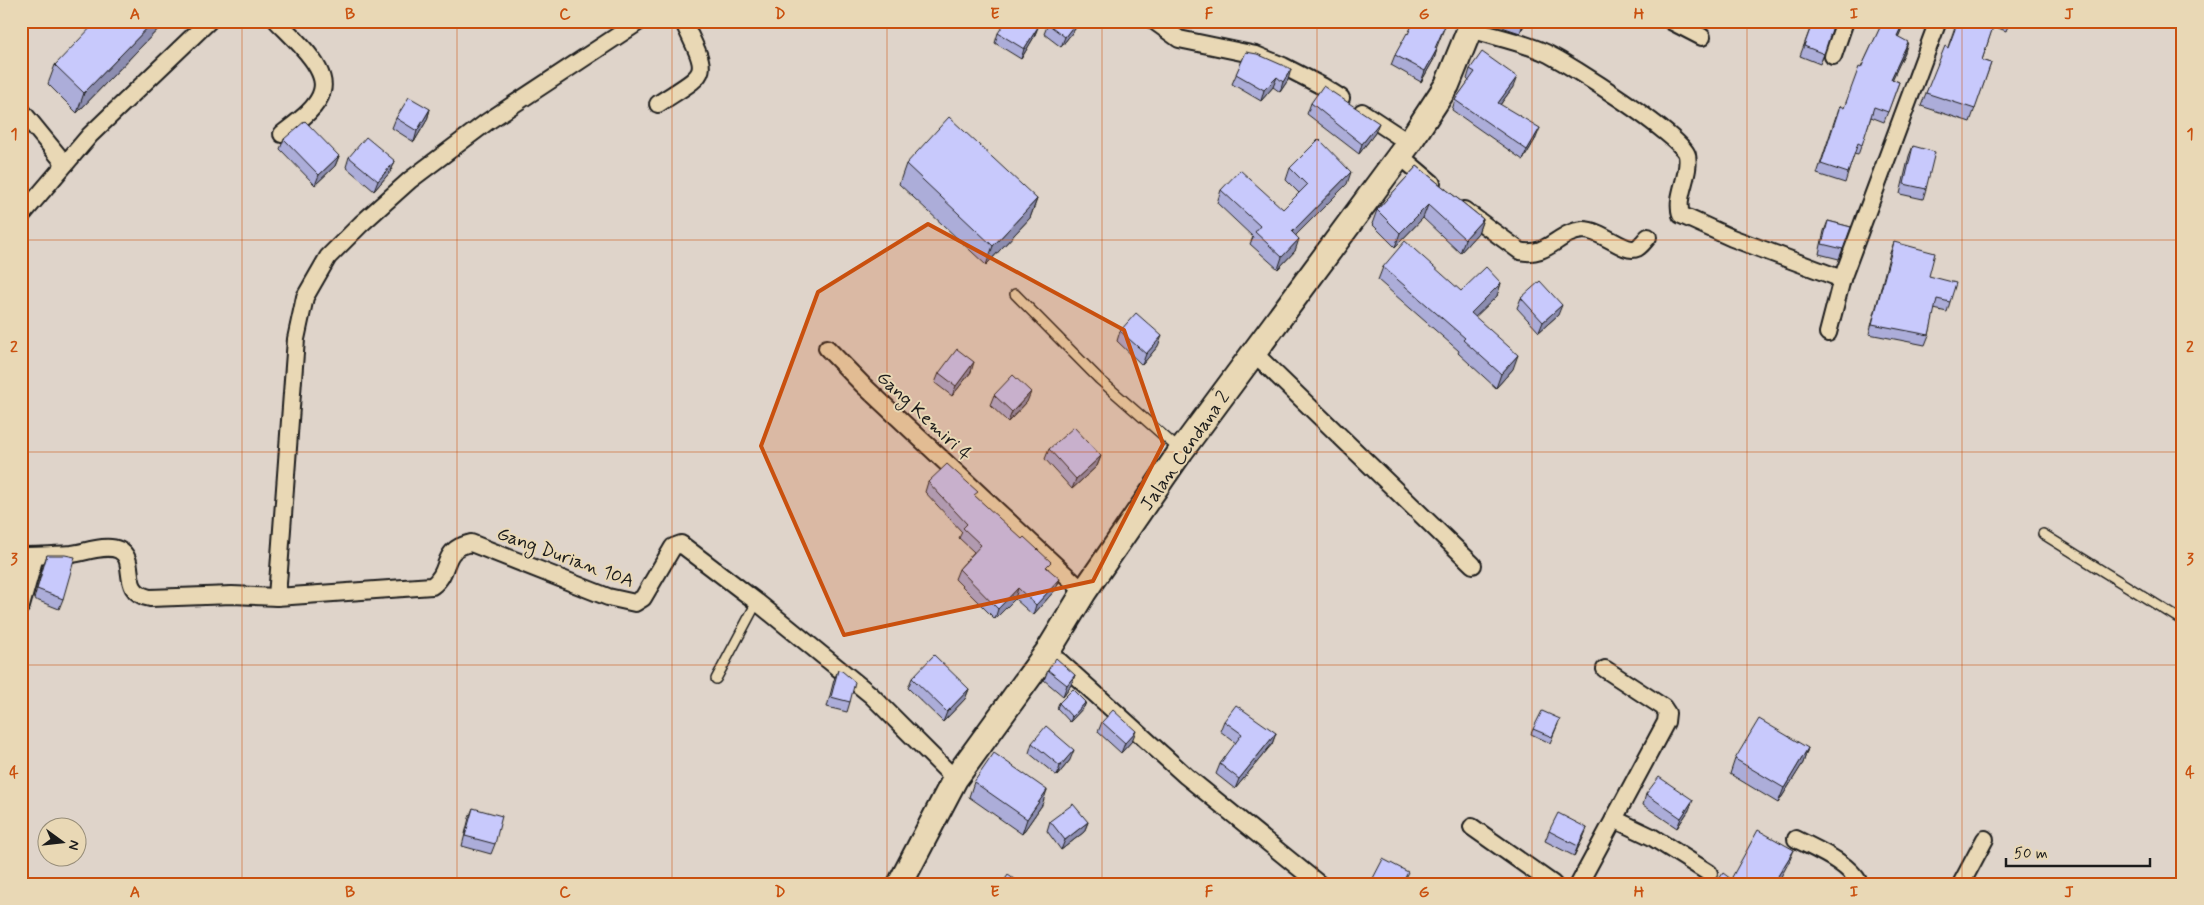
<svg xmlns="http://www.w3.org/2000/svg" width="2204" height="905" font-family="Mynerve,sans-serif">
	<rect width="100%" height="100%" fill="#dfd4ca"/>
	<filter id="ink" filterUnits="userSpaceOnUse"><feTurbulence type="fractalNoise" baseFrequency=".02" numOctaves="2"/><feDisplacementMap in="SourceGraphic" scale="10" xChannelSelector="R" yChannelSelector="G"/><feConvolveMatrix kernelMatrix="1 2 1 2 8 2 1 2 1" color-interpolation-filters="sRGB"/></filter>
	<g filter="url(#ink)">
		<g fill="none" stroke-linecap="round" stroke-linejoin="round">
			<defs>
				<g id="lane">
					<polyline points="1015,294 1099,379 1181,451"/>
					<polyline points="2043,534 2183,621"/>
					<polyline points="716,679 757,602"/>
				</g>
				<g id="street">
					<path d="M277 21C291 36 329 68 322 91 318 108 296 123 282 134"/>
					<polyline points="1154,21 1179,39 1256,55 1283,66 1322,86 1341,98"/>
					<polyline points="1671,21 1702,37"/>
					<path d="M1470 29C1495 37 1523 42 1546 53 1568 63 1683 137 1687 155 1691 175 1675 195 1681 215L1732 238 1842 279"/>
					<polyline points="1833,56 1845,21"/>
					<path d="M658 104C710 70 710 78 683 21"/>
					<polyline points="21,110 65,164"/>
					<polyline points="1362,112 1409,143"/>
					<polyline points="1399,155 1432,183"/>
					<path d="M1464 210 1520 251C1547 258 1558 232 1583 230 1603 230 1624 254 1637 248 1641 246 1645 240 1648 237"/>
					<polyline points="21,216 90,135 209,21"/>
					<polyline points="1828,333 1842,279 1938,21"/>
					<polyline points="827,348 863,385 1084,592"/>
					<polyline points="1254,353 1473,565"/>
					<path d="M21 556C38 556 55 555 72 554 86 552 106 544 119 550 139 560 118 592 150 598L232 595 277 597 432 586C453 570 439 550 471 543L608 597 635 603 643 598 673 547 681 544 757 602 871 695 955 779"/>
					<polyline points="277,597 296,339 305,297 328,257 361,224 410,180 487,122 640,21"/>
					<polyline points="21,606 35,556"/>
					<polyline points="1059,661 1186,776 1319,884"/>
					<polyline points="1605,669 1663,707 1667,713 1666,722 1614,819"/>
					<polyline points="1472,827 1553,884"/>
					<path d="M1796 839C1817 850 1848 862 1860 884"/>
					<polyline points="1579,884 1614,819 1652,837 1709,873"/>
					<polyline points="1961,884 1985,839"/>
				</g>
				<polyline id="secondary" points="900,884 955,779 1048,651 1084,592 1181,451 1409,143 1447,85 1473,21"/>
			</defs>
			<use href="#lane" stroke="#1c1c1c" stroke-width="12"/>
			<use href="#street" stroke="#1c1c1c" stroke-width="20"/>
			<use href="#secondary" stroke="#1c1c1c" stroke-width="28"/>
			<polyline stroke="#1c1c1c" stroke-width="3" stroke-dasharray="5 4" stroke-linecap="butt" points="21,773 21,790"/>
			<use href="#lane" stroke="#e9d8b5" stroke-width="9"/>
			<use href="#street" stroke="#e9d8b5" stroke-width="16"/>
			<use href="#secondary" stroke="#e9d8b5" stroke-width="24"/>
		</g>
		<g fill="#acadd9" stroke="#1c1c1c">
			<polygon points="166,21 77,113 48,84 55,65"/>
			<polygon points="1447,21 1436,49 1437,49 1434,59 1421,82 1391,65 1395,55 1408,34"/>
			<polygon points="1493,21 1526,21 1520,33 1505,28"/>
			<polygon points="1540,21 1548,21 1547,25"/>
			<polygon points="1813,21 1824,54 1820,64 1800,56"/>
			<polygon points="1869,21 1905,21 1898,37 1905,52 1892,79 1899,82 1884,122 1871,117 1858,155 1854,154 1845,183 1817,174 1836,116 1844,108 1861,68 1881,26"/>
			<polygon points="1957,21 2010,21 2006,31 1993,26 1982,60 1991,63 1970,122 1921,106 1926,93 1948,47"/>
			<polygon points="1048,24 1075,29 1061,47 1044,34"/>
			<polygon points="1038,27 1034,37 1021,59 995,43 998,33"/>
			<polygon points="1246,52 1288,80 1280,92 1273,87 1261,101 1232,84"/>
			<polygon points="1470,69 1513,87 1500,105 1536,138 1523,160 1452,110 1455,100 1469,81 1467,79"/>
			<polygon points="1311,103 1375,133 1359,154 1307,114"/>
			<polygon points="430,109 427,120 414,142 392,128 396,118"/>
			<polygon points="284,139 339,156 335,166 315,185 280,149"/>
			<polygon points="1913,146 1926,189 1923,199 1900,194 1909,156"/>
			<polygon points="349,157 395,161 391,171 374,191 346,167"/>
			<polygon points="906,164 1037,199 1030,218 986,265 899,184"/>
			<polygon points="1417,166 1483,219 1478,233 1460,253 1423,218 1395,247 1372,224 1377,210"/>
			<polygon points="1290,168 1347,184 1296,235 1295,251 1278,269 1250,244 1253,237 1217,203 1221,190 1283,209 1299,193 1286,180"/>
			<polygon points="1828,221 1851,227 1839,259 1819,254 1824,231"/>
			<polygon points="1894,242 1929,276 1950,302 1947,312 1934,309 1929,335 1925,345 1869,334 1890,253"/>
			<polygon points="1383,267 1461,291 1501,283 1497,296 1475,317 1513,369 1496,388 1458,353 1459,351 1378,280"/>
			<polygon points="1521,298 1558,315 1539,332 1517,308"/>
			<polygon points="1120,331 1158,346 1142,365 1117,341"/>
			<polygon points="971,372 952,396 935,383 939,373"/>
			<polygon points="994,395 1027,402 1008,422 990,405"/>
			<polygon points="1049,449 1101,456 1097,466 1072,489 1045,459"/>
			<polygon points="928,482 976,497 1048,568 1056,589 1033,615 1015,599 995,619 955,579 959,569 974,552 959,538 962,532 925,492"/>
			<polygon points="47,555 63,599 59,609 34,599 43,566"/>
			<polygon points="838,670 850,702 847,712 827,707 834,680"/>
			<polygon points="1048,670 1075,675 1071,685 1063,696 1044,680"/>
			<polygon points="912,678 969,689 965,699 943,722 908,688"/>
			<polygon points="1086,702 1084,707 1070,722 1057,708 1059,703"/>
			<polygon points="1224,721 1276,733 1272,744 1235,789 1216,774 1220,764 1236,743 1220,731"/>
			<polygon points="1102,722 1132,741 1121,753 1098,732"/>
			<polygon points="1558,724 1550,743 1531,734 1533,729"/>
			<polygon points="1032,743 1070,760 1057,776 1029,753"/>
			<polygon points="1808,748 1803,763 1778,803 1730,774 1735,759"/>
			<polygon points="974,782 1042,805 1022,834 969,797"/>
			<polygon points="1646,794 1689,810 1677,828 1643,805"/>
			<polygon points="473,808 495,844 491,854 462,846 469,818"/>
			<polygon points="1050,821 1088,822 1084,832 1061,850 1047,831"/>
			<polygon points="1587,828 1583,838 1574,856 1545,841 1549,831"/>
		</g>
		<g fill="#8c8db0" stroke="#1c1c1c">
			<polygon points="154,21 166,21 77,113 84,93"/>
			<polygon points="1077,21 1078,21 1075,29 1061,47 1065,37"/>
			<polygon points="1524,21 1526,21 1520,33"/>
			<polygon points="1904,21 1905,21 1894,47 1897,36"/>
			<polygon points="1038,27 1034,37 1021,59 1024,49"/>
			<polygon points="1908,42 1905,52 1888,89 1891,79"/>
			<polygon points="1437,49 1434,59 1421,82 1425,71"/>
			<polygon points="1291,69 1288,80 1280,92 1283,82"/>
			<polygon points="1277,77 1273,87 1261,101 1264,90"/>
			<polygon points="1517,77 1513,87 1494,113 1498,103"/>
			<polygon points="430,109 427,120 414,142 417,131"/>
			<polygon points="1379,123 1375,133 1359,154 1362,144"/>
			<polygon points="1540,128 1536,138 1523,160 1527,150"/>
			<polygon points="339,156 335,166 315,185 319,175"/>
			<polygon points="395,161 391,171 374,191 378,181"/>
			<polygon points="1351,172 1347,184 1287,244 1292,232"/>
			<polygon points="1037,199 1030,218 986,265 993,246"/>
			<polygon points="1428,205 1423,218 1395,247 1400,233"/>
			<polygon points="1483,219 1478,233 1460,253 1465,239"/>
			<polygon points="1299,239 1295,251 1278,269 1282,257"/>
			<polygon points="1501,283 1497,296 1466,326 1471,313"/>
			<polygon points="1562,305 1558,315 1539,332 1543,322"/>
			<polygon points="1162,336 1158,346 1142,365 1146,354"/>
			<polygon points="1518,355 1513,369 1496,388 1501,374"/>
			<polygon points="974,362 971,372 952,396 956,386"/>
			<polygon points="1031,392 1027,402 1008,422 1012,412"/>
			<polygon points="1101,456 1097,466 1072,489 1076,479"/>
			<polygon points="1060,579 1056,589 1033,615 1036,605"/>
			<polygon points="1018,588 1015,599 995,619 998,609"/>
			<polygon points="1075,675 1071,685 1063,696 1067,685"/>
			<polygon points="969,689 965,699 943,722 947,712"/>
			<polygon points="1086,702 1084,707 1070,722 1072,717"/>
			<polygon points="1136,731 1132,741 1121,753 1125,743"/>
			<polygon points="1276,733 1272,744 1235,789 1239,779"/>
			<polygon points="1808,748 1803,763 1778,803 1784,788"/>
			<polygon points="1074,750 1070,760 1057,776 1060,766"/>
			<polygon points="1047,790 1042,805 1022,834 1027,819"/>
			<polygon points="1693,800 1689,810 1677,828 1681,818"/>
			<polygon points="1088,822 1084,832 1061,850 1065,840"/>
			<polygon points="1587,828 1583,838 1574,856 1578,846"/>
			<polygon points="1794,850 1789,862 1777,884 1773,884"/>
		</g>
		<g fill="#c8c9fc" stroke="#1c1c1c">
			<polygon points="97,21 154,21 84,93 55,65"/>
			<polygon points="1006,21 1028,21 1038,27 1024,49 998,33"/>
			<polygon points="1050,21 1077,21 1065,37 1048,24"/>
			<polygon points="1414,21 1447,21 1435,48 1437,49 1425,71 1395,55 1407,33 1408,34"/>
			<polygon points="1813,21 1820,21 1833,26 1824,54 1804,46"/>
			<polygon points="1883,21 1904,21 1897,36 1908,42 1891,79 1899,82 1888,112 1874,107 1862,145 1858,143 1848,173 1821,164 1840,106 1844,108 1859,67 1861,68"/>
			<polygon points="1958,21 1995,21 1982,60 1991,63 1975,109 1926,93 1945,46 1948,48"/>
			<polygon points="1246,52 1257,54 1291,69 1283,82 1277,77 1264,90 1236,74"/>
			<polygon points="1482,52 1517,77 1498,103 1540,128 1527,150 1455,100 1475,72 1470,69"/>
			<polygon points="1323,86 1379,123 1362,144 1311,103"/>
			<polygon points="409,97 430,109 417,131 396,118"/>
			<polygon points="949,117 1037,199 993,246 906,164"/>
			<polygon points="305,121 339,156 319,175 284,139"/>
			<polygon points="366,137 395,161 378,181 349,157"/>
			<polygon points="1319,139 1351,172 1292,232 1299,239 1282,257 1255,232 1260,226 1221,190 1240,170 1283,209 1307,185 1290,168"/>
			<polygon points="1913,146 1935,152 1926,189 1904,184"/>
			<polygon points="1417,166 1483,219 1465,239 1428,205 1400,233 1377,210"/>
			<polygon points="1828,221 1851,227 1843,249 1822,244"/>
			<polygon points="1405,241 1461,291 1486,267 1501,283 1471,313 1518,355 1501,374 1463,340 1465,338 1383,267"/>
			<polygon points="1894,242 1935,253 1929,276 1956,283 1950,302 1937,299 1929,335 1872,324"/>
			<polygon points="1540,281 1562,305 1543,322 1521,298"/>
			<polygon points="1136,313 1162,336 1146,354 1120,331"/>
			<polygon points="957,349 974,362 956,386 939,373"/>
			<polygon points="1013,375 1031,392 1012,412 994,395"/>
			<polygon points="1074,427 1101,456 1076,479 1049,449"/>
			<polygon points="947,464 978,492 974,495 1022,539 1024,537 1051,562 1046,567 1060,579 1036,605 1018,588 998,609 959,569 981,545 963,528 967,524 928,482"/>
			<polygon points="47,555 65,555 75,557 63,599 37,589"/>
			<polygon points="934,655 969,689 947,712 912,678"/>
			<polygon points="1056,658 1075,675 1067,685 1048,670"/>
			<polygon points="838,670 842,671 855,682 850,702 831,697"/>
			<polygon points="1073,689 1086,702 1072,717 1059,703"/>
			<polygon points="1236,705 1276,733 1239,779 1220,764 1242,734 1224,721"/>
			<polygon points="1113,710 1136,731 1125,743 1102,722"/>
			<polygon points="1542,711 1560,719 1552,737 1533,729"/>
			<polygon points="1759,719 1808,748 1784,788 1735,759"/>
			<polygon points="1046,726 1074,750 1060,766 1032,743"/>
			<polygon points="994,753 1047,790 1027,819 974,782"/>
			<polygon points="1659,777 1693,800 1681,818 1646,794"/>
			<polygon points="1073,804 1088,822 1065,840 1050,821"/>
			<polygon points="473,808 502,816 495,844 465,836"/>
			<polygon points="1558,813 1587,828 1578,846 1549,831"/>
			<polygon points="1758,830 1794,850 1773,884 1716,884 1723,873 1731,879"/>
			<polygon points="1383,859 1408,872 1402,884 1389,884 1388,883 1387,884 1370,884"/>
			<polygon points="1008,875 1021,884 1002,884"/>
		</g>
	</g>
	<path fill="#c9500e" fill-opacity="0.2" stroke="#c9500e" stroke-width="4" stroke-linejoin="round" d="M928 224 1124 330 1163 444 1093 581 844 635 761 446 818 292Z"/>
	<path fill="none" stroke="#c9500e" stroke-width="1" stroke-opacity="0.55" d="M242 21V884M457 21V884M672 21V884M887 21V884M1102 21V884M1317 21V884M1532 21V884M1747 21V884M1962 21V884M21 240H2183M21 452H2183M21 665H2183"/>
	<g text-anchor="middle" stroke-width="4" stroke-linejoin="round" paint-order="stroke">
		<g font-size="19" fill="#1c1c1c" stroke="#e9d8b5">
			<text transform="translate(925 415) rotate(43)" y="7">Gang Kemiri 4</text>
			<text transform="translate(1184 450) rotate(-55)" y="7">Jalan Cendana 2</text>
			<text transform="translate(566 556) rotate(20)" y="7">Gang Durian 10A</text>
		</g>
	</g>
	<rect width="2204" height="905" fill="none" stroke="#e9d8b5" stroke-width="55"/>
	<g transform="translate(62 842) rotate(105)"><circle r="24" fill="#e9d8b5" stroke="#978d78"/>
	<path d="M0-4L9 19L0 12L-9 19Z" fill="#1c1c1c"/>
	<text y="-8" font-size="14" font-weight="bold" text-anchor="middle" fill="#1c1c1c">N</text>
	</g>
	<path d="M2006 858v8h144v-8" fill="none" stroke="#1c1c1c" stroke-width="2.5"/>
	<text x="2014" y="858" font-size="15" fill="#1c1c1c" stroke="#e9d8b5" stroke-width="4" paint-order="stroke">50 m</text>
	<rect x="28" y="28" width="2148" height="850" fill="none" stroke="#c9500e" stroke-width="2"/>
	<g font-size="16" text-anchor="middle" font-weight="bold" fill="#c9500e">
		<text x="135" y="19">A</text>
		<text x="350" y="19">B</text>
		<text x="565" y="19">C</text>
		<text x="780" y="19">D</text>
		<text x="995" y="19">E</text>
		<text x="1209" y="19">F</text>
		<text x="1424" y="19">G</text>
		<text x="1639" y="19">H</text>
		<text x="1854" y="19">I</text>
		<text x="2069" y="19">J</text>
		<text x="14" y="139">1</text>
		<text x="2190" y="139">1</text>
		<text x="14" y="352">2</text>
		<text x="2190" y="352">2</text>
		<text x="14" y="564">3</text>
		<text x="2190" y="564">3</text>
		<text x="14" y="777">4</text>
		<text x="2190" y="777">4</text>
		<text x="135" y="897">A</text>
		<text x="350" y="897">B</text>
		<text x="565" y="897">C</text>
		<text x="780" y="897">D</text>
		<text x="995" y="897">E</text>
		<text x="1209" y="897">F</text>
		<text x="1424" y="897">G</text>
		<text x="1639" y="897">H</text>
		<text x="1854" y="897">I</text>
		<text x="2069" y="897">J</text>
	</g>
</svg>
